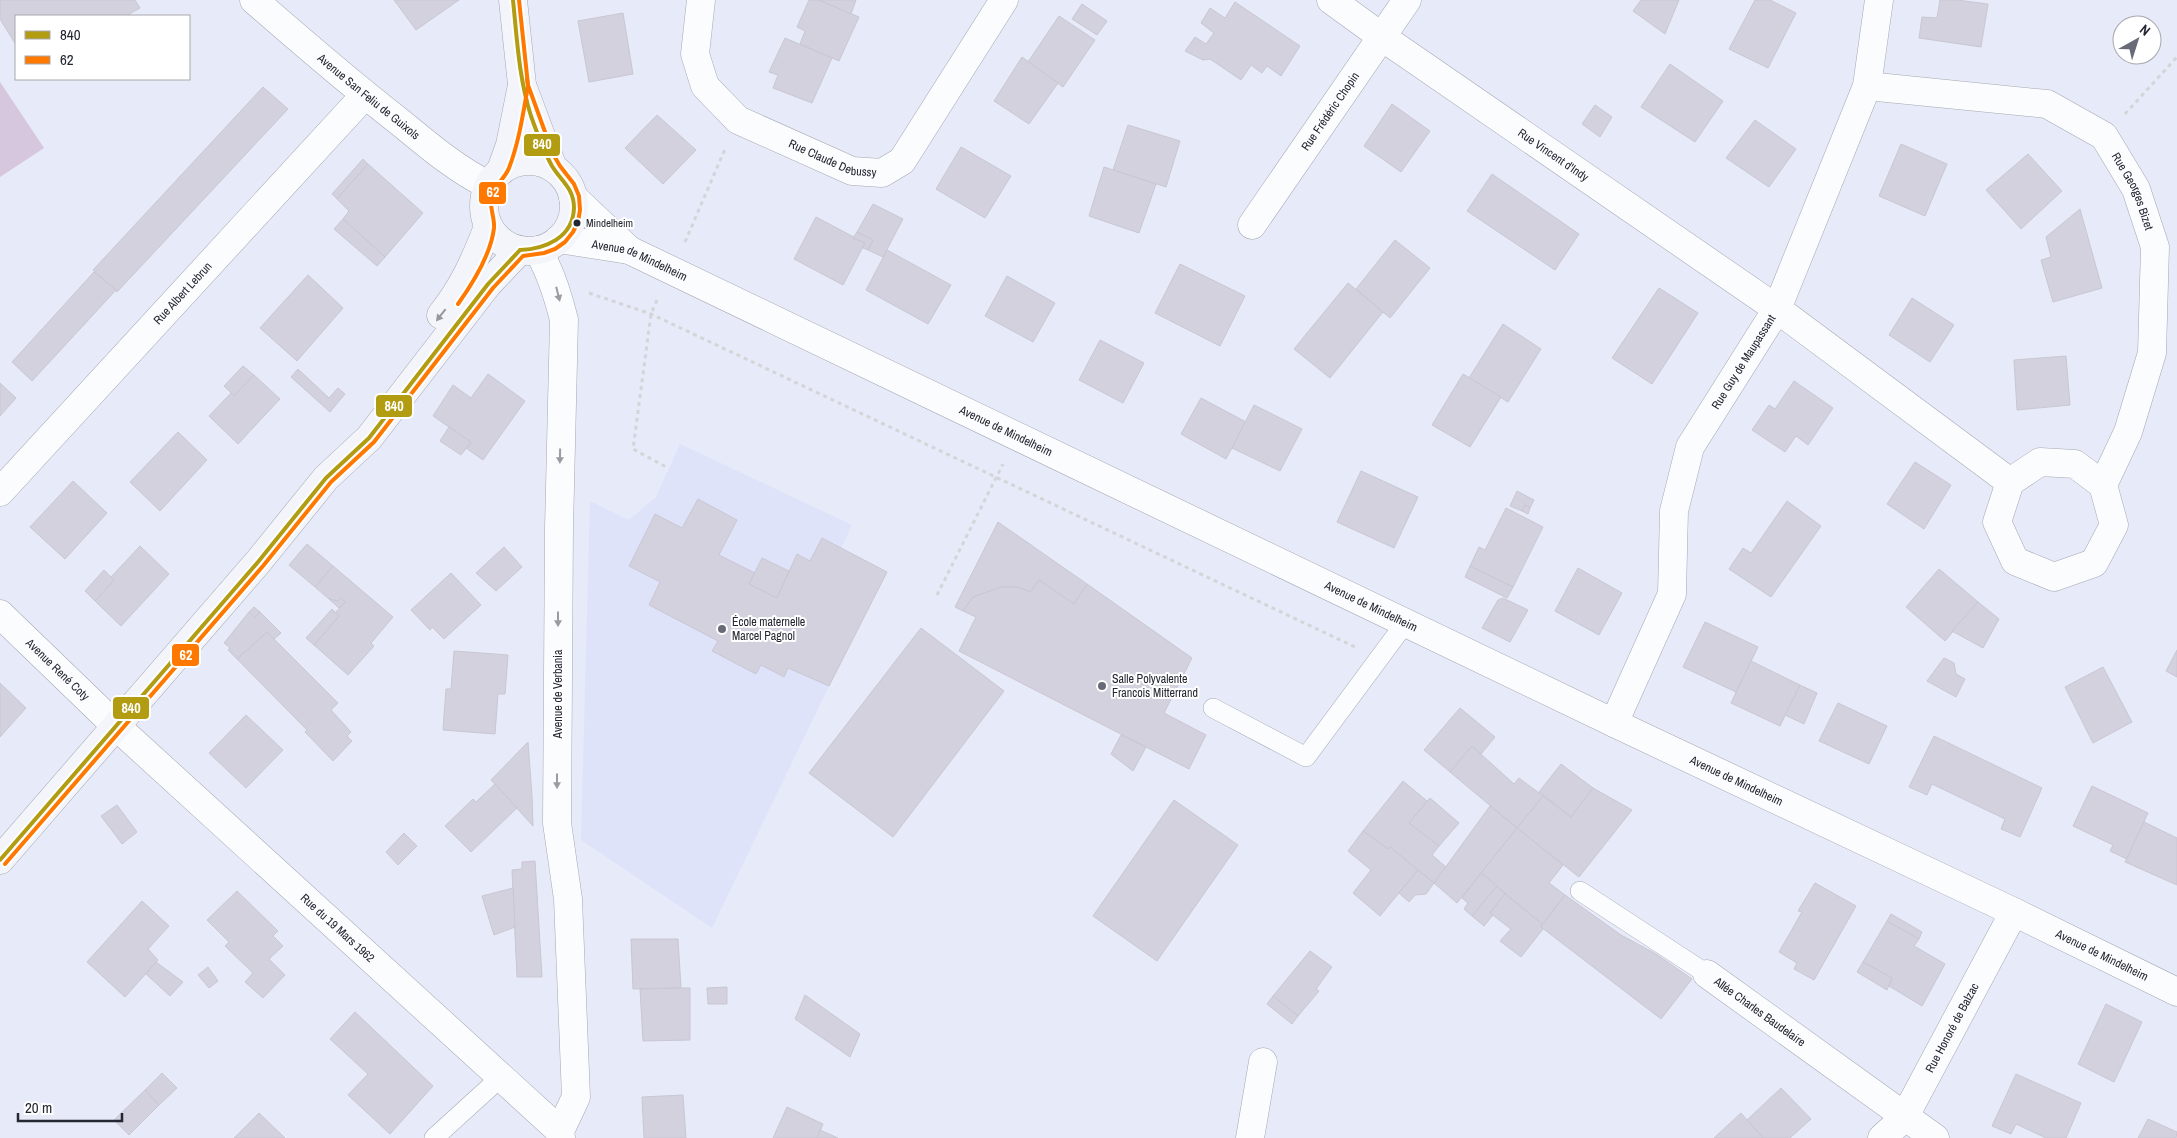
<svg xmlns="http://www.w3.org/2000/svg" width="2177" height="1138" font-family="'Archivo Narrow',sans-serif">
	<rect width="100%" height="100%" fill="#e7eaf8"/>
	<polygon fill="#dfe3fa" points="680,444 852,525 841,548 887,572 829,686 712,928 581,840 590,501 629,520 656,497"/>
	<polygon fill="#d6c6de" points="0,82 44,148 0,177"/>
	<g fill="#d2d1dd" stroke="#c8c7d3">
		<polygon points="0,0 135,0 140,8 126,16 16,16 16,45 0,19"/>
		<polygon points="394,0 459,0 416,30"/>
		<polygon points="809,0 819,0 859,17 839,61 800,44 805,31 797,27"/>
		<polygon points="819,0 856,0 851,14"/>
		<polygon points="1641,0 1679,0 1665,34 1633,11"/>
		<polygon points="1755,0 1770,0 1796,13 1768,68 1729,49"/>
		<polygon points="1940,0 1957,0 1988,4 1981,47 1919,38 1922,17 1937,18"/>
		<polygon points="1235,2 1300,46 1281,76 1267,66 1262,73 1251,65 1241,80 1210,59 1203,60 1185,51 1195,37 1206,44 1214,33 1201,23 1210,8 1225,18"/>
		<polygon points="1082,4 1107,21 1097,35 1072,19"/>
		<polygon points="623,13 633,74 589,82 578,21"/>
		<polygon points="1059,16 1095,40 1063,87 1028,62"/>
		<polygon points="785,38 832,58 812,103 773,88 778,75 769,72"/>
		<polygon points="1022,57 1058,83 1029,124 994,101"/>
		<polygon points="1670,64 1723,101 1695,142 1641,107"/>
		<polygon points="263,87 288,109 117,292 93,270"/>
		<polygon points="1392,104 1430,131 1401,172 1364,146"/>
		<polygon points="1595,105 1612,117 1600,137 1582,124"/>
		<polygon points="657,115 696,150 663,184 625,148"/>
		<polygon points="1755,120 1796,149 1769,187 1726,158"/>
		<polygon points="1128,125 1180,141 1166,187 1113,170"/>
		<polygon points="1901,144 1947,164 1925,216 1879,196"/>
		<polygon points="961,147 1011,176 985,218 936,189"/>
		<polygon points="2028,154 2062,191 2021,229 1986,190"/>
		<polygon points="363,159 368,164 337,199 332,194"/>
		<polygon points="368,164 423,213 385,257 343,219 349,211 337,199"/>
		<polygon points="1104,167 1156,184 1139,233 1089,216"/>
		<polygon points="1492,174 1579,234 1555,270 1467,211"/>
		<polygon points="873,204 903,219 883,257 868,250 873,240 857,232"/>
		<polygon points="2080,209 2102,288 2053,302 2041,260 2051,257 2046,237"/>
		<polygon points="816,217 865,243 843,285 794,259"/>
		<polygon points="343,219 385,257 377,266 334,229"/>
		<polygon points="857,232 873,240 868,250 863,248 865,243 853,238"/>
		<polygon points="1395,240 1430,268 1390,318 1356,289"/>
		<polygon points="887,250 951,285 928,324 866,290"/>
		<polygon points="1180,264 1245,296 1220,346 1155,313"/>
		<polygon points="94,272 116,290 32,381 12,362"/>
		<polygon points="308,275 343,308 297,361 260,328"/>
		<polygon points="1007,276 1055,303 1033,342 985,316"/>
		<polygon points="1348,283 1383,312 1330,378 1294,349"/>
		<polygon points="1659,288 1698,313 1652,384 1612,358"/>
		<polygon points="1912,298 1954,325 1930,362 1889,335"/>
		<polygon points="1503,324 1541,349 1508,402 1469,378"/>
		<polygon points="1100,340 1144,363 1123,403 1079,380"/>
		<polygon points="2066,356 2070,405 2017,410 2014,360"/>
		<polygon points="243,366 254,375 234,396 224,386"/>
		<polygon points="298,369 329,398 338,388 345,394 330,412 291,377"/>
		<polygon points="488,374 525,401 483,460 466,448 471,442 433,416 453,385 471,398"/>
		<polygon points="1463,374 1501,397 1470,447 1432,425"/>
		<polygon points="254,375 280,399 238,444 209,416 231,393 234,396"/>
		<polygon points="1794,381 1833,408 1808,445 1796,436 1785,452 1752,430 1769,405 1775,409"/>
		<polygon points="0,383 16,398 0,416"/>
		<polygon points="1201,398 1246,422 1226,459 1181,434"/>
		<polygon points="1254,405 1302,429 1280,471 1232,448"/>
		<polygon points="449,427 471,442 461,455 440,441"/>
		<polygon points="178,432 207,460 160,511 130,482"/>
		<polygon points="1915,462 1951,485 1924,529 1887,504"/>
		<polygon points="1361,471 1418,497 1394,548 1337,522"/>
		<polygon points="73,481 107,513 65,559 30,527"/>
		<polygon points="1517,491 1534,500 1530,508 1525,505 1522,511 1510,506"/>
		<polygon points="698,499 737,520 719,555 755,573 749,584 777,598 797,554 810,561 822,538 887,572 829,686 788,668 784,677 761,665 756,674 712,651 718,641 649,605 660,582 629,566 655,514 682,528"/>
		<polygon points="1787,501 1821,526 1771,597 1729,569 1743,548 1751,553"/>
		<polygon points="1525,505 1530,508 1528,514 1522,511"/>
		<polygon points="1506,508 1543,527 1513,587 1470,566 1479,547 1485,550"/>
		<polygon points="998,522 1087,584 1074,604 1039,580 1030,592 1018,587 1001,587 973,597 963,611 955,607"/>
		<polygon points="307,544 333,566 315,587 289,565"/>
		<polygon points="140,546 169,574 121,626 95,601 114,580 111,577"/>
		<polygon points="504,547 522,567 496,591 476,573"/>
		<polygon points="762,558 789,571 777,598 749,584"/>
		<polygon points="333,566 393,617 371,643 374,646 348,675 314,645 339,616 335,613 345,602 341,598 338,601 329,599 315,587"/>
		<polygon points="1470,566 1513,587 1507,598 1465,577"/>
		<polygon points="1578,568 1622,593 1599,635 1555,611"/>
		<polygon points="1939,569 1978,602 1945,641 1906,607"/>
		<polygon points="104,570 114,580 95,601 85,591"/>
		<polygon points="451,573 481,605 444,639 432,627 430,630 411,610"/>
		<polygon points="1039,580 1074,604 1087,584 1192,658 1164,713 1206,735 1189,769 959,651 976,617 963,611 973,597 1001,587 1018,587 1030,592"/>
		<polygon points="341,598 345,602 339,608 329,599 338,601"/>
		<polygon points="1503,598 1528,610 1510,642 1482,628 1498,600"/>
		<polygon points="1978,602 1999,619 1983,648 1952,631"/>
		<polygon points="254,607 260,612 255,618 249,612"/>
		<polygon points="332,609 339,616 314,645 306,638"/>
		<polygon points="249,612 255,618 260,612 281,633 274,639 267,632 237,659 228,650 230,648 224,643"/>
		<polygon points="1705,622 1758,647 1736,692 1683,667"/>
		<polygon points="921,628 1004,691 893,837 809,773"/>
		<polygon points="267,632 338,703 331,710 351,732 347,736 352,741 333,761 305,732 307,730 237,659"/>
		<polygon points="2177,650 2177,677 2166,671"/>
		<polygon points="454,651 508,655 505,694 498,694 495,734 443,730 446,689 451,689"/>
		<polygon points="1944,658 1954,663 1956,674 1965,679 1956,697 1927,681"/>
		<polygon points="1751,661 1800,685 1780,726 1731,703"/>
		<polygon points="2103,667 2132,722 2093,743 2065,687"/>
		<polygon points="0,683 26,708 0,737"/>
		<polygon points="1800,685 1817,693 1804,724 1785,715"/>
		<polygon points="1838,703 1887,726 1869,764 1819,741"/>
		<polygon points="1460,708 1495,737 1481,754 1472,746 1450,772 1424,750"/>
		<polygon points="246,715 283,750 246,788 209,753"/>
		<polygon points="1121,735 1146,747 1133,771 1111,754"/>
		<polygon points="1934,736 2042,788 2020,837 2001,829 2005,819 1932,784 1927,795 1909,787"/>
		<polygon points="528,742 532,796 533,826 491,780"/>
		<polygon points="1472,746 1514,784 1519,778 1543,796 1517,828 1450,772"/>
		<polygon points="1561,764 1593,788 1571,817 1539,792"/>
		<polygon points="1403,781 1427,801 1409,823 1439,846 1432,855 1446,867 1434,883 1390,847 1388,849 1363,831"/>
		<polygon points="495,784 517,808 471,852 445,826 473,799 476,802"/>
		<polygon points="2092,786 2148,813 2127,859 2110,851 2113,845 2073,826"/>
		<polygon points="1593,788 1632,810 1579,877 1517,828 1543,796 1571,817"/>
		<polygon points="1430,798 1459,823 1439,846 1409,823"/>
		<polygon points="1174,800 1238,845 1157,961 1093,916"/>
		<polygon points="117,805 137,832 122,844 101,816"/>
		<polygon points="1490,806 1517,828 1457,903 1434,883"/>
		<polygon points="2144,822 2177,838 2177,885 2125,862"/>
		<polygon points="1517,828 1563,865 1549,883 1565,895 1542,924 1481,873"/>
		<polygon points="1363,831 1388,849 1390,847 1418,870 1380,916 1353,893 1371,870 1348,851"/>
		<polygon points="404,833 417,846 398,865 386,852"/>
		<polygon points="535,861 542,977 517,977 512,870 522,869 522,862"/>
		<polygon points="1418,870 1434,883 1426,894 1415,895 1409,902 1399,893"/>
		<polygon points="1481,873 1497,886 1472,916 1464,909 1468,903 1462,898"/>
		<polygon points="1815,883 1856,906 1814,980 1794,969 1797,963 1779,952 1802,912 1798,911"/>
		<polygon points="1497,886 1505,894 1490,913 1493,915 1484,926 1472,916"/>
		<polygon points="513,888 515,927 494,935 482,896"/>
		<polygon points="237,891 278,931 273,936 283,946 269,959 285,975 263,998 245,982 253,973 225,946 229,942 207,920"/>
		<polygon points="1505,894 1542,924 1541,927 1543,929 1521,957 1500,941 1511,929 1490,913"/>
		<polygon points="1565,895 1621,935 1656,954 1692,979 1661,1019 1541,927"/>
		<polygon points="142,901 169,926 148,949 158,960 125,997 87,962"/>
		<polygon points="1891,914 1922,932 1919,939 1887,921"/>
		<polygon points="1887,921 1919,939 1914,946 1945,964 1922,1006 1889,986 1892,978 1863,962"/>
		<polygon points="631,939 678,939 681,988 633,989"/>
		<polygon points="1310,951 1332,967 1316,989 1319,991 1298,1016 1273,996"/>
		<polygon points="156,962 183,982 170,996 146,974"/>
		<polygon points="1863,962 1892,978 1887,990 1857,972"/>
		<polygon points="208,967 218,981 209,988 198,975"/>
		<polygon points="727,987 727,1004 708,1004 707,988"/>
		<polygon points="681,988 690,988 690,1040 643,1041 640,989"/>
		<polygon points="805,995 860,1034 850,1057 795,1019"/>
		<polygon points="1273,996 1298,1016 1292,1024 1267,1004"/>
		<polygon points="2106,1004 2142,1022 2114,1082 2078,1064"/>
		<polygon points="355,1012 433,1086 390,1134 348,1095 368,1074 330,1039"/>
		<polygon points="162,1073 177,1088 159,1105 145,1090"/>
		<polygon points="2016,1074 2081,1103 2066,1138 2046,1138 2016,1124 2011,1134 1992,1126"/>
		<polygon points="1781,1088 1811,1119 1790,1138 1763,1138 1747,1120"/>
		<polygon points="145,1090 159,1105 129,1135 114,1120"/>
		<polygon points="683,1095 686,1138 644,1138 642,1097"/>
		<polygon points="787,1107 823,1124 817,1138 773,1138"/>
		<polygon points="259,1113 285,1138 234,1138"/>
		<polygon points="1741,1113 1763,1138 1714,1138"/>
		<polygon points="2148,1119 2177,1132 2176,1138 2138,1138"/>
		<polygon points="820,1130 838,1138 817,1138"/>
	</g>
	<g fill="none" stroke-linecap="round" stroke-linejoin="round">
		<defs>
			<g id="lane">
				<polyline points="1213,708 1306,757 1406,622"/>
				<polyline points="1580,891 1707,974"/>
				<polyline points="434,1138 501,1077"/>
			</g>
			<g id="street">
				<path id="s1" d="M254 0C302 42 351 84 401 123 429 146 456 169 488 185"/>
				<path id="s2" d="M701 0 695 54 705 86 738 120 852 171 882 173 902 161 1004 0"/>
				<path id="s3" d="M1331 0 1382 37 1777 309 2010 482"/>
				<path id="s4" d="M1867 86 2047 104 2104 136 2136 189 2155 247 2152 353 2128 432 2103 485 2114 525 2094 563 2054 577 2015 561 1997 522 2010 482 2040 462 2075 464 2103 485"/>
				<polyline points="573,197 629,250"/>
				<path id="s5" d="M1252 225 1407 0"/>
				<path id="s6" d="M559 239 629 250 1614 723 2014 912 2177 992"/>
				<path d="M538 250C551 273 558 295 564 320L559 528 557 823 568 899 576 1097 560 1131 561 1138"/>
				<path id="s7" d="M0 492 365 95"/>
				<path id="s8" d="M0 614 116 726 560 1131"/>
				<path id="s9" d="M1614 723 1672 594 1674 511 1690 447 1777 309 1867 86 1879 0"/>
				<path id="s10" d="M1707 974 1935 1138"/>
				<polyline points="1250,1138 1263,1062"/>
				<path id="s11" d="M1882 1138 1904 1118 2014 912"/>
			</g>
			<g id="secondary">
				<polyline points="513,0 522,85 553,168"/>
				<circle cx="529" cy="206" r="45"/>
				<polyline points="501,170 510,145 522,85"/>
				<path d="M441 315C464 286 475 260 488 227"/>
				<polyline points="0,860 258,562 326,478 369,438 488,284 520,250"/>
			</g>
		</defs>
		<use href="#lane" stroke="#a5a7b3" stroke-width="20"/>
		<use href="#street" stroke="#a5a7b3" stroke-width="29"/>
		<use href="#secondary" stroke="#a5a7b3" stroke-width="29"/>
		<g stroke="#d4d5d9" stroke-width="3" stroke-dasharray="4 4" stroke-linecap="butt">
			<polyline points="2125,114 2177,57"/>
			<polyline points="685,242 725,149"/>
			<polyline points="589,293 651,314 1355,647"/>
			<polyline points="657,300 651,314 633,449 668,468"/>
			<polyline points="937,595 1003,464"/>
		</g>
		<use href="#lane" stroke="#fbfcfe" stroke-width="19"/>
		<use href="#street" stroke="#fbfcfe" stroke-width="28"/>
		<use href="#secondary" stroke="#f3f5fa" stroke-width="28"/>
		<defs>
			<g id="bus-1">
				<path d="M513 0C517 39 519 79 531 116 537 133 543 150 552 166 561 181 574 188 574 208 573 238 545 249 520 250"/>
				<polyline points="0,860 258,562 326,478 369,438 488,284 520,250"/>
			</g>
			<g id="bus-2">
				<path d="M458 304C473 283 491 254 494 228 495 216 488 206 492 194 496 184 505 178 509 168 519 142 523 114 528 86L527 79"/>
				<polyline points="5,864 263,566 331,482 374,442 493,288 523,256 544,253 555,249 565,242 573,232 578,222 580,210 579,196 574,184 560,166 553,154 528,85 519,0"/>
			</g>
		</defs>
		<use href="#bus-1" stroke="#fff" stroke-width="8"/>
		<use href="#bus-2" stroke="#fff" stroke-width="8"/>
		<use href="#bus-1" stroke="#b29c12" stroke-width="4"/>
		<use href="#bus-2" stroke="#ff7800" stroke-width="4"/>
	</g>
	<defs><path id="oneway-solid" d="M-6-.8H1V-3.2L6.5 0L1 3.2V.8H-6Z" transform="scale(1.25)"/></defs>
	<g fill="#9a9ca2">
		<use href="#oneway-solid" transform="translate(558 294) rotate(76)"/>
		<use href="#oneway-solid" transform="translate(560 456) rotate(91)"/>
		<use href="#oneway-solid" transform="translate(558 619) rotate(90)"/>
		<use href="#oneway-solid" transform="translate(557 781) rotate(90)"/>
	</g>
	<use fill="#9698a0" href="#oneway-solid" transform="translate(441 315) rotate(128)"/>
	<circle fill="#242631" stroke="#fff" stroke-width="2" cx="577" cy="223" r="4.5"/>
	<g fill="#686b77" stroke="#fff" stroke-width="2">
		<circle cx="722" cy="629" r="5"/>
		<circle cx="1102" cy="686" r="5"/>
	</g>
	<g text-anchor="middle" stroke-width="4" stroke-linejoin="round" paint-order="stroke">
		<g font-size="11" fill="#242631" stroke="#fff" text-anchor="start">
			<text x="586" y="227">Mindelheim</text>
		</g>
		<g font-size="12" fill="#242631" stroke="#fff">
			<text dy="4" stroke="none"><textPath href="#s1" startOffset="150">Avenue San Feliu de Guixols</textPath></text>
			<text dy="4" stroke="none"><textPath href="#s5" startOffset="138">Rue Frédéric Chopin</textPath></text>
			<text dy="4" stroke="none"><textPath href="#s3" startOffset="271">Rue Vincent d'Indy</textPath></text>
			<text dy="4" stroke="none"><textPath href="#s2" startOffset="238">Rue Claude Debussy</textPath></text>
			<text dy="4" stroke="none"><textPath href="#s4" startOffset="309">Rue Georges Bizet</textPath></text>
			<text dy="4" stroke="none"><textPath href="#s6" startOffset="84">Avenue de Mindelheim</textPath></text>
			<text dy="4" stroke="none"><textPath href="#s7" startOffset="270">Rue Albert Lebrun</textPath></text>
			<text dy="4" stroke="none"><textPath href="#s9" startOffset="391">Rue Guy de Maupassant</textPath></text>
			<text dy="4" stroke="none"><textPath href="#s6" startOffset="489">Avenue de Mindelheim</textPath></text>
			<text dy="4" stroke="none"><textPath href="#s6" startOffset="894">Avenue de Mindelheim</textPath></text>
			<text dy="4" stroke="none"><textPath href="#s8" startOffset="80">Avenue René Coty</textPath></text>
			<text transform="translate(558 694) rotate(-90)" y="4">Avenue de Verbania</text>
			<text dy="4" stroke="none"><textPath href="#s6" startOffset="1299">Avenue de Mindelheim</textPath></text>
			<text dy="4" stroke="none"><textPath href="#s8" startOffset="461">Rue du 19 Mars 1962</textPath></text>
			<text dy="4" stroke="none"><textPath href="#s6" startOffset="1704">Avenue de Mindelheim</textPath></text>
			<text dy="4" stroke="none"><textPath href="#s10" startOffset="65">Allée Charles Baudelaire</textPath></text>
			<text dy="4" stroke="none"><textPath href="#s11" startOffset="132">Rue Honoré de Balzac</textPath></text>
		</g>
		<g font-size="12" fill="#242631" stroke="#fff" text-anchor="start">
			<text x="732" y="626">École maternelle<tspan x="732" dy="14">Marcel Pagnol</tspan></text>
			<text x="1112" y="683">Salle Polyvalente<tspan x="1112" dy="14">Francois Mitterrand</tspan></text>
		</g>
	</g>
	<g stroke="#fff" stroke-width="2">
		<rect x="523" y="133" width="38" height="24" rx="5" fill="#b29c12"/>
		<rect x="478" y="181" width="29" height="24" rx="5" fill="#ff7800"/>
		<rect x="375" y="394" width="38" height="24" rx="5" fill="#b29c12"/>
		<rect x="171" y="643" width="29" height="24" rx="5" fill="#ff7800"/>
		<rect x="112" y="696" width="38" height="24" rx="5" fill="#b29c12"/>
	</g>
	<g font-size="14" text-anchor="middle" font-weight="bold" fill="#fff">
		<text x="542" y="149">840</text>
		<text x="493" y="197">62</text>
		<text x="394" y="411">840</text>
		<text x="186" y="660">62</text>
		<text x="131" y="713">840</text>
	</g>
	<rect x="15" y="15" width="175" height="65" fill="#ffffff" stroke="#a7a8ad"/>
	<rect x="25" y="31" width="25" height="8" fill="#b29c12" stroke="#a7a8ad"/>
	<text x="60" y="40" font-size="15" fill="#242631">840</text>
	<rect x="25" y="56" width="25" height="8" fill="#ff7800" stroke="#a7a8ad"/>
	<text x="60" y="65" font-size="15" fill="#242631">62</text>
	<g transform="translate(2137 40) rotate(39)"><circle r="24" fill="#ffffff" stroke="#a7a8ad"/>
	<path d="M0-4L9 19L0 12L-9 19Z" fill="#686b77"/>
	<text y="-8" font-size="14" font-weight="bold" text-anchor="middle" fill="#242631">N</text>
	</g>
	<path d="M18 1113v8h104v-8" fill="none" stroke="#242631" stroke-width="2.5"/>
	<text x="25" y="1113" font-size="15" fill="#242631" stroke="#ffffff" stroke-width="4" paint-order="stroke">20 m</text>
</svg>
